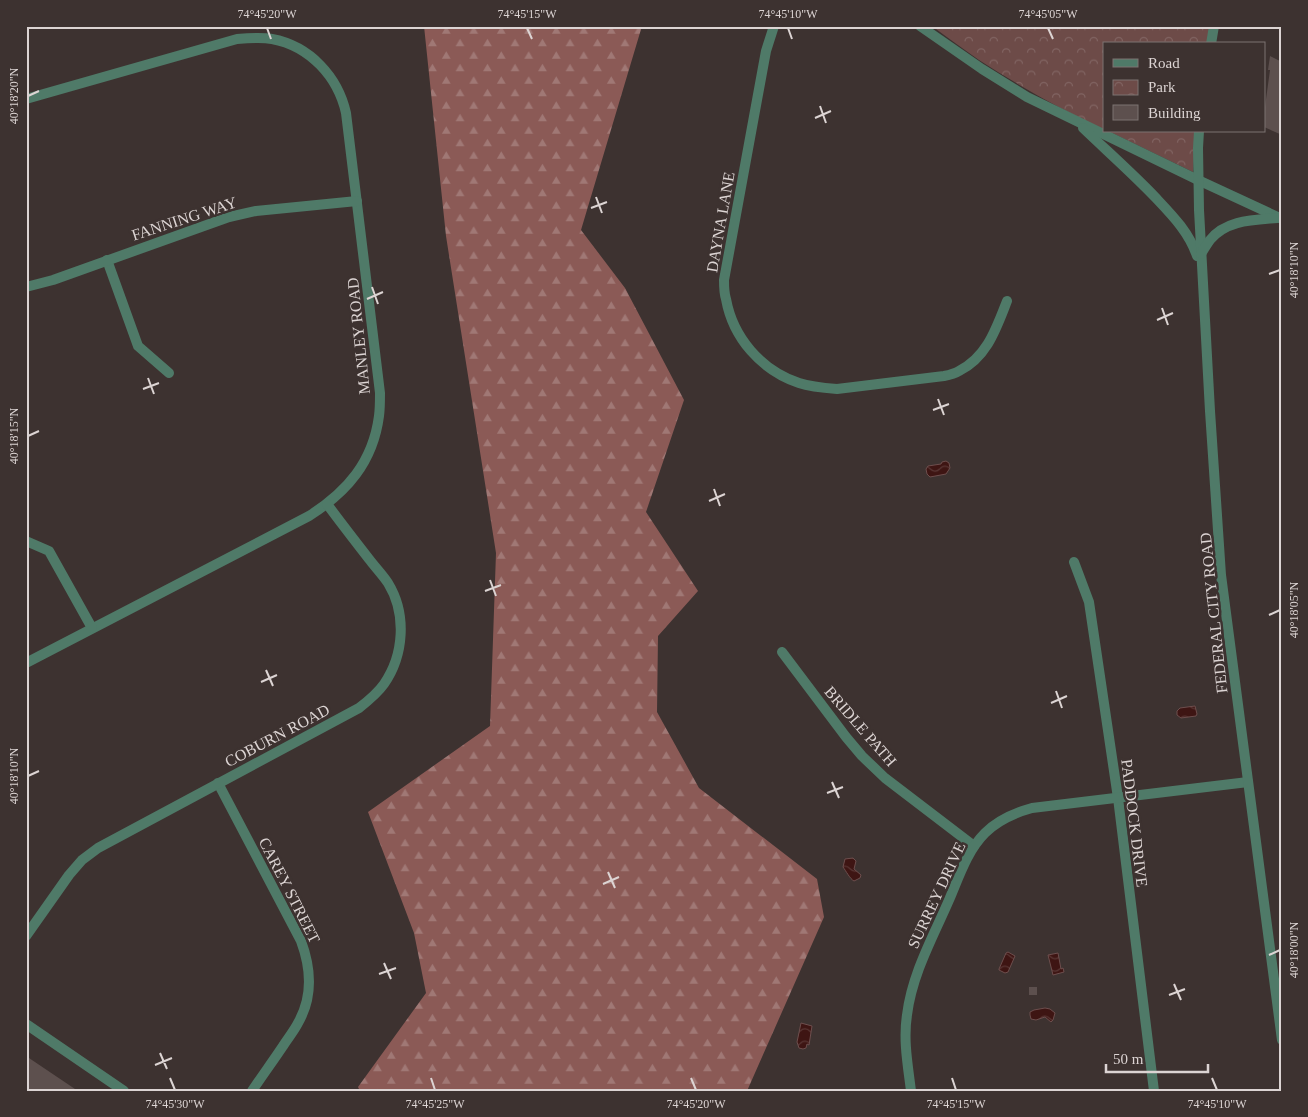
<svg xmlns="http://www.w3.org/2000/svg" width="1308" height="1117" font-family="Georgia,serif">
	<defs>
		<pattern id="forest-firs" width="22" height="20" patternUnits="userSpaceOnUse" patternTransform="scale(1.25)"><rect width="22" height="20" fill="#8b5a56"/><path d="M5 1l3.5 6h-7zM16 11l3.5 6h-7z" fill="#a07875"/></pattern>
		<pattern id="park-crowns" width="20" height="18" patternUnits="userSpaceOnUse" patternTransform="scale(1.25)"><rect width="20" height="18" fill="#6d4b48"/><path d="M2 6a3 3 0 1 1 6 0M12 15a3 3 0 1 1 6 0" fill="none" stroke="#816462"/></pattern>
		<pattern id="water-waves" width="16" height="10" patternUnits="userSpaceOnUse" patternTransform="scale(1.25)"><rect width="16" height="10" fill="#3e1513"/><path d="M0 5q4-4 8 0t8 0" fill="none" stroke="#593634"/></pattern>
	</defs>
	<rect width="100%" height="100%" fill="#3d3230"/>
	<polygon fill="url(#forest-firs)" points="424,26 642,26 581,230 625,288 684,400 646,512 698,591 658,636 657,712 699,788 817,879 824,917 747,1091 360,1091 358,1087 426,993 414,933 368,812 490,726 496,553 446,236"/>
	<g fill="url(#park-crowns)">
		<path d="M932 26H1210L1207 44H1104V130C1061 109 1019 86 979 60 963 49 947 37 932 26Z"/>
		<polygon points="1108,131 1196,131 1193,172"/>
	</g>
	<g fill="url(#water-waves)" stroke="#6d4e4d">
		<polygon points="946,461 949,463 950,468 946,474 930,477 927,474 926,469 928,466 941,464 942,462"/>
		<polygon points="1195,706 1197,714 1196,716 1181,718 1177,715 1177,711 1180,708"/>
		<path d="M853 858 856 861 854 869 861 875 860 878 854 881C850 879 846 871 843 867L845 859Z"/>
		<polygon points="1008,952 1015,956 1008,972 1005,973 999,970 999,969 1006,953"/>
		<polygon points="1058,953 1061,969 1063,968 1064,972 1053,975 1048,955"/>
		<polygon points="1045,1008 1050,1009 1055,1013 1053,1020 1051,1022 1045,1017 1036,1020 1031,1019 1030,1015 1030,1012 1034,1010"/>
		<polygon points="801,1023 812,1026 809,1045 807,1044 806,1048 803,1049 799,1048 797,1042"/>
	</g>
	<g fill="#5d504e">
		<polygon points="1270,56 1282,62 1282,65 1280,68 1282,68 1282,135 1264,127 1264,114 1270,70 1268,70"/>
		<rect x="1029" y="987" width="8" height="8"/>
		<polygon points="26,1056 78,1091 26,1091"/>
	</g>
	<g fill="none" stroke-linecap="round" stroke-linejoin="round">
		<g stroke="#4f7a68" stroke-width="10">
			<path d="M774 26 766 51 724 280C724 286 724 293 726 299 733 338 761 370 799 383 811 387 824 388 837 389L944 376C949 375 954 374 959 371 987 357 996 329 1007 301"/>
			<path d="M26 99 237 39C249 38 261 37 272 39 310 46 338 77 346 113L380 393C380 401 380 409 379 416 373 462 347 492 309 516L26 663"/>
			<polyline points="107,260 138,346 169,373"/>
			<polyline points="26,287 53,280 229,217 256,211 357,201"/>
			<polyline points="26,541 49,551 92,628"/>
			<polyline points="1074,562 1089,602 1118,798 1154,1091"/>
			<polyline points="782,652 846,737 862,756 885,778 974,846"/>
			<path d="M218 783 301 941C311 968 313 997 298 1023 294 1031 288 1038 283 1046 273 1061 262 1076 252 1091"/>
			<path d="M26 936 69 875 82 860 98 848 359 708C368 701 377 694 384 684 404 655 407 614 388 583 382 574 375 567 369 559 355 541 341 523 327 504"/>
			<polyline points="26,1024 124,1091"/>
			<path d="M911 1091C908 1066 903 1040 907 1015 912 974 933 937 949 900 959 877 967 851 985 833 998 820 1014 813 1032 808L1248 782"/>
		</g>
		<g stroke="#4f7a68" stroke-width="10">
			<polyline points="920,26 982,69 1027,97 1198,180 1282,219"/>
			<polyline points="1211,44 1214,26"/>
			<path d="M1083 128C1107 151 1132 173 1155 197 1172 215 1189 232 1197 256"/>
			<polyline points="1199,131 1198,148 1199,210 1210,411 1221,575 1282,1040"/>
			<path d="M1201 254C1204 249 1207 244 1210 240 1226 220 1253 220 1277 218"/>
		</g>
	</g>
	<path fill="none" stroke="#dcd4d3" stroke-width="2" d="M267 28 271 39M527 28 532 39M788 28 792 39M1048 28 1053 39M28 96 39 91M820 106 826 123M815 118 831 111M596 197 602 213M591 208 607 202M1269 274 1280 270M372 287 378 304M367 299 383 292M1162 308 1168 325M1157 320 1173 313M148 378 154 394M143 389 159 383M938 399 944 415M933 410 949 404M28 436 39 431M714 489 720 506M709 501 725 494M490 580 496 596M485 591 501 585M1269 615 1280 610M266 670 273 686M261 682 277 675M1056 691 1062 708M1051 703 1067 696M28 776 39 771M832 782 839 798M827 793 843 787M608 872 615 888M603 884 619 877M1269 955 1280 950M384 963 391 979M379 974 396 968M1174 984 1181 1000M1169 995 1185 989M160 1053 167 1069M155 1065 172 1058M170 1078 175 1090M431 1078 435 1090M691 1078 696 1090M952 1078 956 1090M1212 1078 1217 1090"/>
	<g text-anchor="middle" stroke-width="5" stroke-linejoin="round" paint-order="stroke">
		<g font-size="16" fill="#dcd4d3" stroke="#3d3230">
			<text transform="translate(184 218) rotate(-18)" y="6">FANNING WAY</text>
			<text transform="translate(720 222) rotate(-80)" y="6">DAYNA LANE</text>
			<text transform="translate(358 336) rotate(-96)" y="6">MANLEY ROAD</text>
			<text transform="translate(1213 613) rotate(-96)" y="6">FEDERAL CITY ROAD</text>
			<text transform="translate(861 726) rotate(49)" y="6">BRIDLE PATH</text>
			<text transform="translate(277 735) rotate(-28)" y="6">COBURN ROAD</text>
			<text transform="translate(1135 823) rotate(83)" y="6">PADDOCK DRIVE</text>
			<text transform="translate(290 890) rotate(63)" y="6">CAREY STREET</text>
			<text transform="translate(936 895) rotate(-65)" y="6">SURREY DRIVE</text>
		</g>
	</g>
	<rect width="1308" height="1117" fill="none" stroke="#3d3230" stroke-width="55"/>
	<rect x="1103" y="42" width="162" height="90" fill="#3d3230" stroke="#7d7371"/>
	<rect x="1113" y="59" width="25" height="8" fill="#4f7a68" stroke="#7d7371"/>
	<text x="1148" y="68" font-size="15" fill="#dcd4d3">Road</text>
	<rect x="1113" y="80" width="25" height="15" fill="url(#park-crowns)" stroke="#7d7371"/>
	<text x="1148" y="92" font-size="15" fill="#dcd4d3">Park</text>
	<rect x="1113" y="105" width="25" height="15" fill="#5d504e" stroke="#7d7371"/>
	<text x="1148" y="118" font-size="15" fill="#dcd4d3">Building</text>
	<path d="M1106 1064v8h102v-8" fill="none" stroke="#dcd4d3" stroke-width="2.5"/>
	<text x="1113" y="1064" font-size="15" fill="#dcd4d3" stroke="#3d3230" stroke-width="4" paint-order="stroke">50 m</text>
	<rect x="28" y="28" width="1252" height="1062" fill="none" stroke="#dcd4d3" stroke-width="2"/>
	<g font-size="12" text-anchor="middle" fill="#dcd4d3">
		<text x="267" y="18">74°45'20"W</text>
		<text x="527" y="18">74°45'15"W</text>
		<text x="788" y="18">74°45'10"W</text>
		<text x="1048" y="18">74°45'05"W</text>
		<text transform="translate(14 96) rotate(-90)" y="4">40°18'20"N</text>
		<text transform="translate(1294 270) rotate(-90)" y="4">40°18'10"N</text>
		<text transform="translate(14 436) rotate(-90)" y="4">40°18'15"N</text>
		<text transform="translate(1294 610) rotate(-90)" y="4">40°18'05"N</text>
		<text transform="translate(14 776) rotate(-90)" y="4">40°18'10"N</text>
		<text transform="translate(1294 950) rotate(-90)" y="4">40°18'00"N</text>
		<text x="175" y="1108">74°45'30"W</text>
		<text x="435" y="1108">74°45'25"W</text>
		<text x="696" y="1108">74°45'20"W</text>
		<text x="956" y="1108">74°45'15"W</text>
		<text x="1217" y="1108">74°45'10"W</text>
	</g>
</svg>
